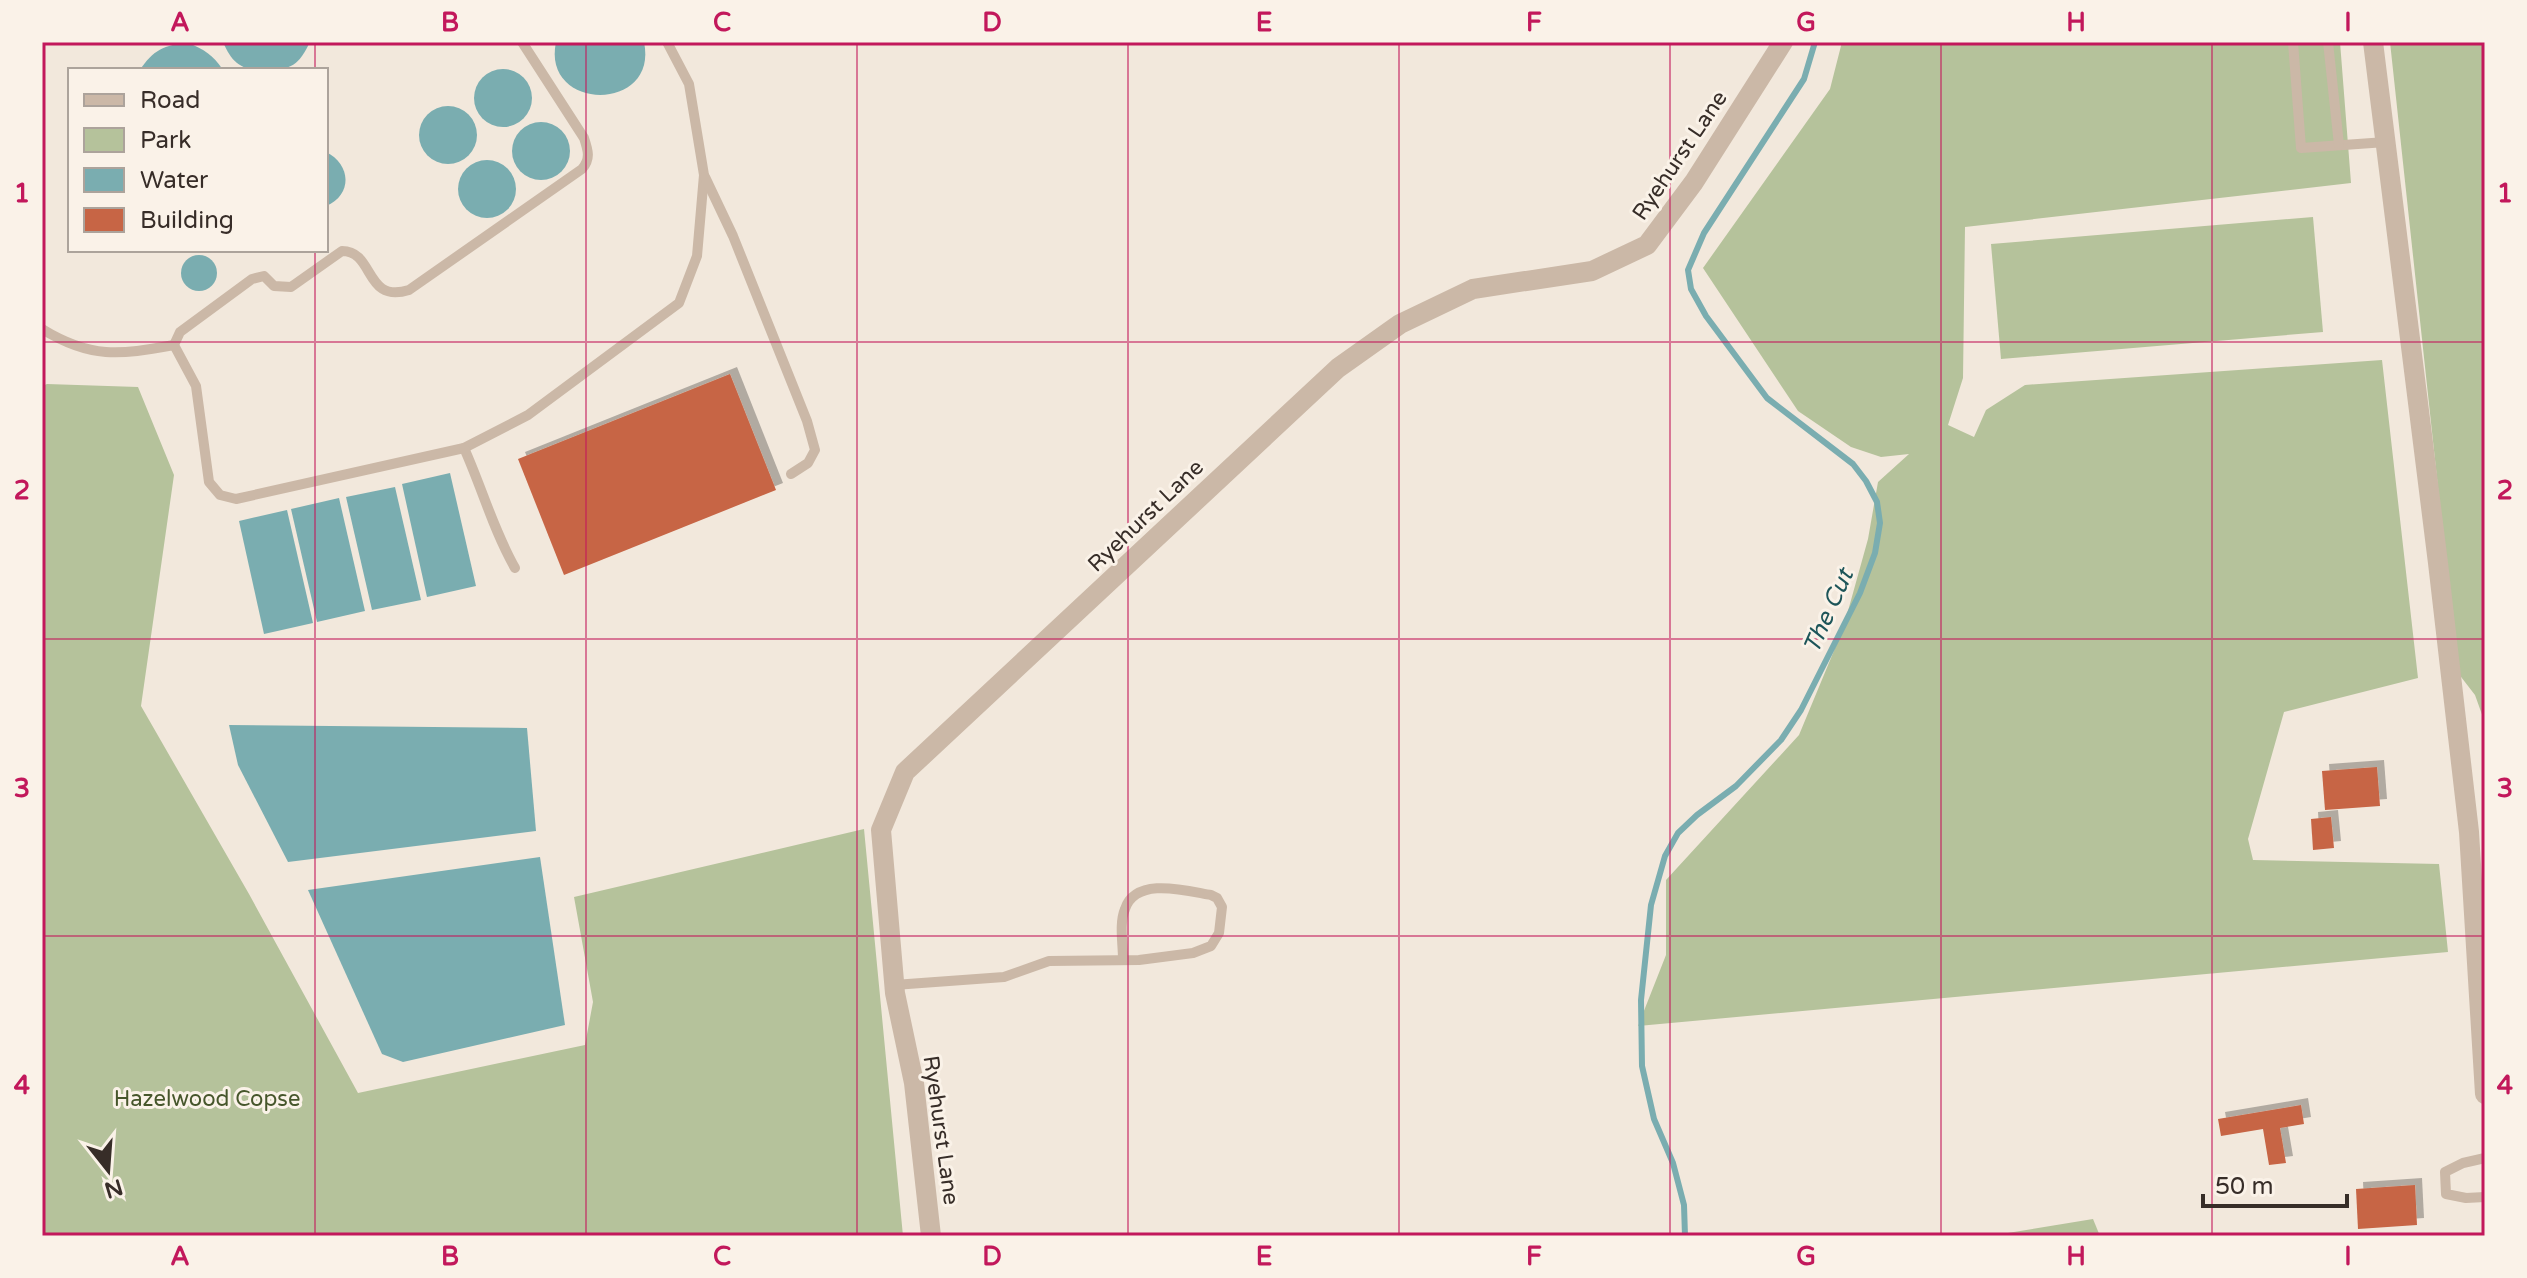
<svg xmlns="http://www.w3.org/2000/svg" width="2527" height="1278" font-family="'Varela Round',sans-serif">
	<defs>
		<filter id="shadow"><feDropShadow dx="7" dy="-7" stdDeviation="0" flood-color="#0004"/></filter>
	</defs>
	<rect width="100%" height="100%" fill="#f2e8dc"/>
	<g fill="#b5c29b">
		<polygon points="1842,42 2340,42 2351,183 1965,227 1963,378 1948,425 1974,437 1986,410 2025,385 2382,360 2418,678 2284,712 2248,839 2253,860 2439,864 2448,952 1638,1026 1666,955 1666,880 1799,735 1843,629 1868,539 1878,482 1909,454 1881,457 1851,447 1798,411 1703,268 1830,89"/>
		<polygon points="2390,42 2485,42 2485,723 2475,695 2458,673"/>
		<polygon points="2313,217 2323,332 2001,359 1991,244"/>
		<polygon points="47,384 138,387 174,475 141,706 249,894 358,1093 585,1045 593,1002 574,897 864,829 903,1236 42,1236 42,386"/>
		<polygon points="2093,1219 2100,1236 1989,1236"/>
	</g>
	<g fill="#7aadb0">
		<path d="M223 42H310C299 65 291 70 266 70 242 70 233 65 223 42Z"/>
		<path d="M556 42H644C659 113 541 112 556 42Z"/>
		<path d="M188 43C204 49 213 55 223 70H140C152 51 165 44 188 43Z"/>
		<circle cx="503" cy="98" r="29"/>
		<circle cx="448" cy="135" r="29"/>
		<circle cx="541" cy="151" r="29"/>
		<path d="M326 152C351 164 353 195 326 206Z"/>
		<circle cx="487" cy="189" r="29"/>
		<circle cx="199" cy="273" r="18"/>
		<polygon points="450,473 476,586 427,597 402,484"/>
		<polygon points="395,487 421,600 372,610 346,497"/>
		<polygon points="339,498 365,611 317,622 291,509"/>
		<polygon points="287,510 313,623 264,634 239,521"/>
		<polygon points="229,725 527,728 536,831 288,862 238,765"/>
		<polygon points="540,857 565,1025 403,1062 382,1054 308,890"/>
	</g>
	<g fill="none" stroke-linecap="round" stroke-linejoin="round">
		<polyline stroke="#7aadb0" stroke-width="6" points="1685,1236 1684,1205 1673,1163 1654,1119 1642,1066 1641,1000 1651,905 1665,856 1678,833 1697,815 1736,786 1781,740 1801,710 1860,593 1875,553 1880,523 1877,502 1866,481 1853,464 1767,398 1706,316 1691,289 1688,270 1704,233 1804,79 1815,42"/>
	</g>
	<g fill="#c76545" filter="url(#shadow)">
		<polygon points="730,374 776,490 564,575 518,459"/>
		<polygon points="2377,767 2380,806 2325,810 2322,771"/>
		<polygon points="2331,817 2334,848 2313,850 2311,819"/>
		<polygon points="2301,1105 2304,1124 2280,1128 2286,1163 2269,1165 2263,1129 2221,1136 2218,1119"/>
		<polygon points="2415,1185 2417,1225 2358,1229 2356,1189"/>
	</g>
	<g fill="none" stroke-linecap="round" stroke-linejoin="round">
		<g stroke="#cbb8a7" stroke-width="10">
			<path d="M522 42 584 138C588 150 591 159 582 169L409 290C364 304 375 251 342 251L291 287 274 286 264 276 252 279 180 332 174 345 196 386 209 482 220 495 236 499 464 448 528 415 679 303 697 256 704 175 689 84 667 42"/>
			<polyline points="2293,42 2301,148 2386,142"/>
			<polyline points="2328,42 2339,145"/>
			<polyline points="705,177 733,236 807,421 815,450 808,463 791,474"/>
			<path d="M42 329C91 359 119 355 174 345"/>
			<path d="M464 448C482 488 493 529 515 568"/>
			<path d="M894 985 1004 977 1049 961 1139 960 1193 953 1211 946 1219 933 1222 907 1217 898 1211 895C1187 891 1136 876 1125 909 1119 923 1123 944 1123 959"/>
			<polyline points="2485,1158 2463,1163 2445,1172 2446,1194 2466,1198 2485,1197"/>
		</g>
		<g stroke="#cbb8a7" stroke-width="20">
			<polyline points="2373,42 2438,563 2469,832 2485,1094"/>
			<polyline points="931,1236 914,1083 895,993 881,830 905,772 1338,368 1400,324 1473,289 1592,271 1647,245 1694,182 1783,42"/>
		</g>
	</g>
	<path fill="none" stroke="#c2185b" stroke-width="2" stroke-opacity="0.55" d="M315 42V70M586 42V1236M857 42V1236M1128 42V1236M1399 42V1236M1670 42V1236M1941 42V1236M2212 42V1236M315 250V1236M42 342H2485M42 639H2485M42 936H2485"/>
	<g text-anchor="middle" stroke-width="6" stroke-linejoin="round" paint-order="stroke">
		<g font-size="22" fill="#372d28" stroke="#faf2e8">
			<text transform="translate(1679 155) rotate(-56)" y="8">Ryehurst Lane</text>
			<text transform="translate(1145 515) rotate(-44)" y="8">Ryehurst Lane</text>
			<text transform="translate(942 1130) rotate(82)" y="8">Ryehurst Lane</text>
		</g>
		<g font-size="22" fill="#46562b" stroke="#faf2e8">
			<text x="207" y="1106">Hazelwood Copse</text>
		</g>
		<g font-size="24" font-style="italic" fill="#1d5559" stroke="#faf2e8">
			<text transform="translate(1828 611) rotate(-66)" y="8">The Cut</text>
		</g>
	</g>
	<rect width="2527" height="1278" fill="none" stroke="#faf2e8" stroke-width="88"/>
	<rect x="68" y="68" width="260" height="184" fill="#faf2e8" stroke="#aca39b" stroke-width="2"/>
	<rect x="84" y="94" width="40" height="12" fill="#cbb8a7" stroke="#aca39b" stroke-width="2"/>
	<text x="140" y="108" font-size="24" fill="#372d28">Road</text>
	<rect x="84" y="128" width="40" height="24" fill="#b5c29b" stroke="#aca39b" stroke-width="2"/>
	<text x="140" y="148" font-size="24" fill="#372d28">Park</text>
	<rect x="84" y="168" width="40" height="24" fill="#7aadb0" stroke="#aca39b" stroke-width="2"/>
	<text x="140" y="188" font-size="24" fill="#372d28">Water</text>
	<rect x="84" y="208" width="40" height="24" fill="#c76545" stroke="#aca39b" stroke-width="2"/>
	<text x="140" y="228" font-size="24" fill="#372d28">Building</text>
	<g transform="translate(108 1170) rotate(163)" stroke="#faf2e8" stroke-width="6" paint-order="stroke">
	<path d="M0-6L14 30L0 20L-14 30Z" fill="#372d28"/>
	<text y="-12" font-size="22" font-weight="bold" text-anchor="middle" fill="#372d28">N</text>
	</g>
	<path d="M2203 1194v12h144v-12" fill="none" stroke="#372d28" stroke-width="4"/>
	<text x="2215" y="1194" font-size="24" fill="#372d28" stroke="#faf2e8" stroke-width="6" paint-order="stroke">50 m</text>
	<rect x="44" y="44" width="2439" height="1190" fill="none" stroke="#c2185b" stroke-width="3"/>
	<g font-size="26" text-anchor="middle" font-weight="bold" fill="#c2185b">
		<text x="180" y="31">A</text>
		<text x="450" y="31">B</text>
		<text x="722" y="31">C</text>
		<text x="992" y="31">D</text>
		<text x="1264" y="31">E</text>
		<text x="1534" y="31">F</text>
		<text x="1806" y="31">G</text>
		<text x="2076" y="31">H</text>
		<text x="2348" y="31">I</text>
		<text x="22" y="202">1</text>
		<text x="2505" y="202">1</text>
		<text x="22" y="499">2</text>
		<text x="2505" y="499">2</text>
		<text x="22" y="797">3</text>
		<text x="2505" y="797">3</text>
		<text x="22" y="1094">4</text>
		<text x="2505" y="1094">4</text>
		<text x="180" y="1265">A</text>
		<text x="450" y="1265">B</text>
		<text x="722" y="1265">C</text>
		<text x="992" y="1265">D</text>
		<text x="1264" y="1265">E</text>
		<text x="1534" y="1265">F</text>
		<text x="1806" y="1265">G</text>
		<text x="2076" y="1265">H</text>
		<text x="2348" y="1265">I</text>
	</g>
</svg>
